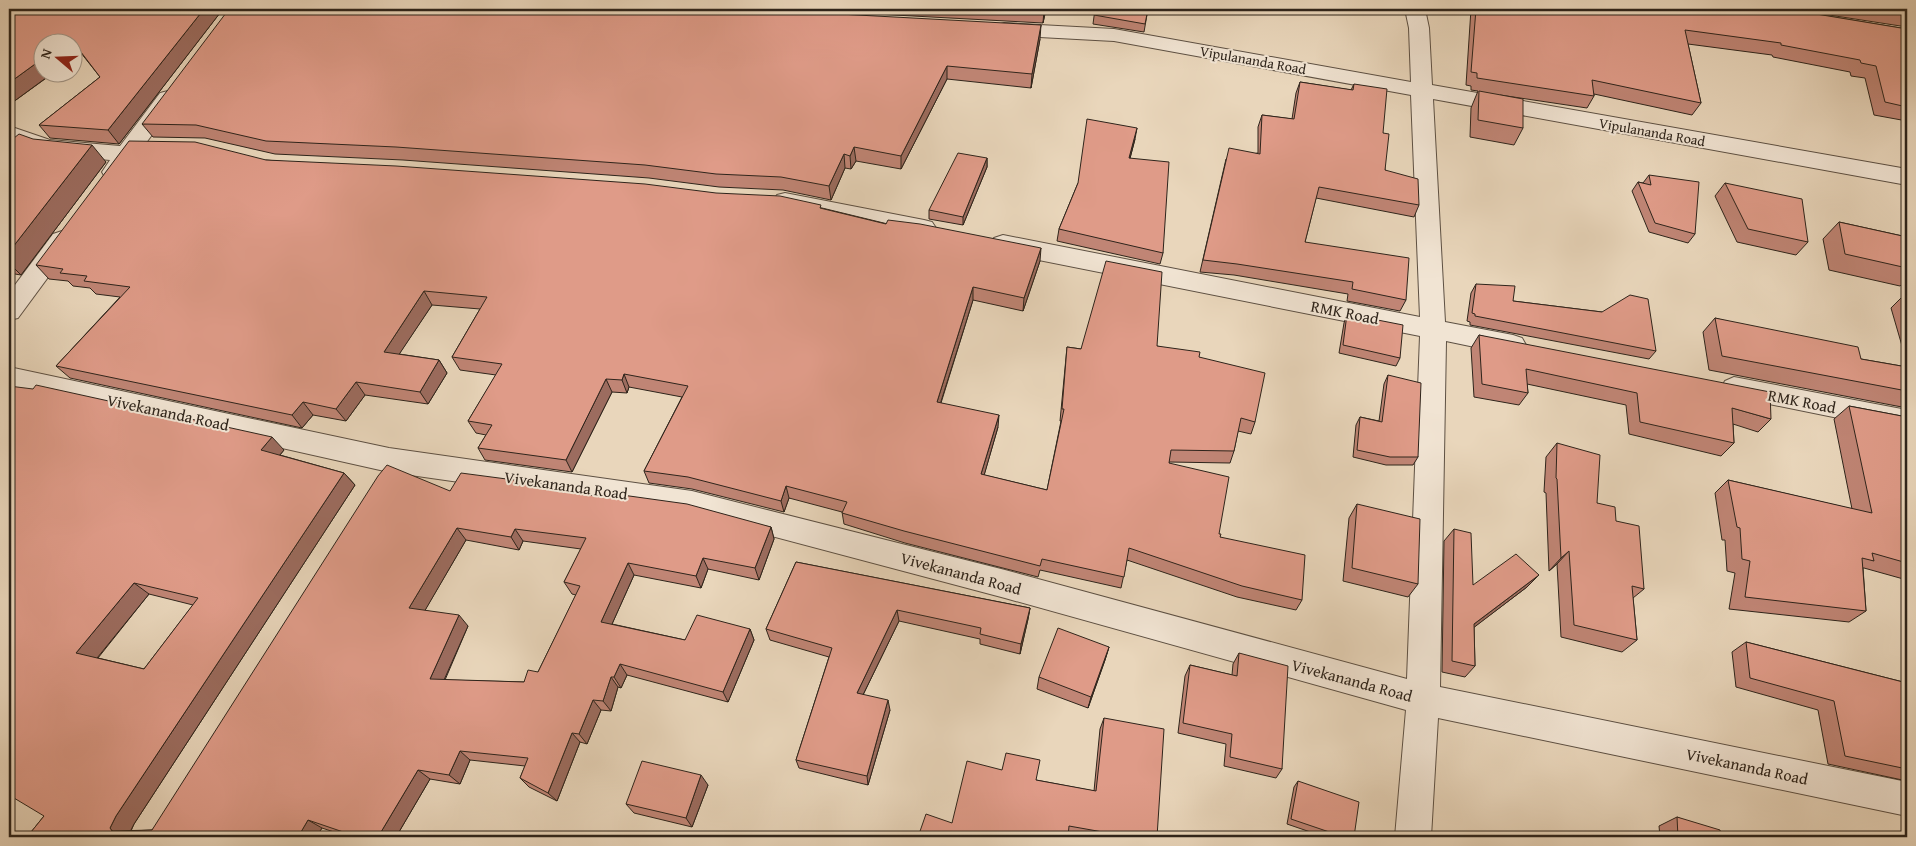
<svg xmlns="http://www.w3.org/2000/svg" width="1916" height="846" font-family="'Gentium Book Plus',serif">
	<rect width="100%" height="100%" fill="#e9d6bb"/>
	<filter id="stains"><feTurbulence type="fractalNoise" baseFrequency=".004" numOctaves="4"/><feColorMatrix values="0 0 0 0 .2 0 0 0 0 .09 0 0 0 0 .02 0 0 0 .5 -.17"/></filter>
	<radialGradient id="worn" r=".72"><stop offset=".6" stop-color="#630" stop-opacity="0"/><stop offset="1" stop-color="#630" stop-opacity=".3"/></radialGradient>
	<g fill="none" stroke-linecap="round" stroke-linejoin="round">
		<defs>
			<g id="street">
				<polygon points="1405,9 1425,9 1429,28 1432,85 1907,169 1907,185 1433,99 1445,322 1513,335 1522,338 1526,345 1522,352 1513,355 1446,341 1440,687 1907,782 1907,816 1438,718 1431,837 1395,837 1406,710 1005,598 692,515 389,472 9,387 9,367 389,448 692,491 1005,570 1407,679 1420,336 1003,253 994,250 991,244 994,238 1003,235 1420,317 1411,95 1114,41 1004,35 997,33 994,29 997,25 1004,23 1114,29 1411,82 1409,28"/>
				<polygon points="168,91 176,93 179,98 121,177 113,180 105,177 102,172 110,160 48,154 9,141 9,126 50,140 120,146 160,93"/>
				<polygon points="785,193 924,220 932,222 936,228 932,234 924,236 777,207 773,201 777,195"/>
				<polygon points="62,231 71,234 74,240 71,246 18,318 9,320 9,293 53,234"/>
				<polygon points="1734,377 1907,410 1907,432 1725,395 1721,388 1725,381"/>
			</g>
		</defs>
		<use href="#street" stroke="#5d5043" stroke-width="2"/>
		<use href="#street" fill="#f1e4d3" fill-rule="evenodd"/>
	</g>
	<g fill="#c08575" stroke="#2e241b" fill-rule="evenodd">
		<polygon points="9,9 223,9 119,144 50,138 39,125 100,77 81,53 9,105"/>
		<polygon points="783,9 1046,9 1043,23"/>
		<polygon points="1095,9 1148,9 1144,32 1093,24"/>
		<polygon points="1471,9 1786,9 1907,29 1907,121 1874,115 1865,78 1851,76 1850,72 1773,57 1772,55 1688,44 1701,103 1692,115 1594,94 1594,96 1587,108 1500,95 1523,128 1514,145 1470,137 1471,108 1478,91 1471,90 1471,86 1466,85"/>
		<polygon points="1790,9 1907,9 1907,27"/>
		<polygon points="1040,39 1031,88 947,79 901,169 856,161 851,169 845,168 831,200 783,190 719,187 649,178 403,160 275,154 205,138 153,137 142,124"/>
		<polygon points="1300,82 1351,90 1354,84 1383,133 1385,170 1419,205 1414,217 1316,198 1305,242 1406,300 1400,311 1347,301 1348,294 1234,275 1200,272 1226,159 1258,153 1258,127 1262,115 1292,119 1296,93"/>
		<polygon points="1135,139 1130,158 1163,253 1160,264 1057,241 1059,229 1078,183"/>
		<polygon points="9,142 106,162 21,275 9,273"/>
		<polygon points="987,158 987,167 963,225 929,219 929,210"/>
		<polygon points="266,160 822,208 1040,261 1023,311 973,300 941,403 998,427 984,475 1047,490 1061,421 1060,421 1067,347 1081,349 1157,346 1199,357 1255,422 1251,434 1238,431 1234,451 1230,463 1169,462 1169,463 1219,534 1220,537 1302,600 1296,610 1237,597 1127,560 1121,588 1040,570 1038,577 905,543 844,524 842,512 789,498 784,512 692,489 649,483 644,471 682,397 629,387 627,393 612,392 572,472 485,460 478,448 486,435 476,433 468,421 496,375 460,370 452,357 480,309 432,305 399,354 439,360 447,373 428,404 365,395 346,421 313,415 302,428 70,378 56,366 120,297 96,294 90,288 73,286 68,281 49,279 36,265"/>
		<polygon points="1649,175 1695,234 1688,243 1649,232 1632,191 1638,182 1643,183"/>
		<polygon points="1725,183 1808,242 1796,255 1737,242 1715,196"/>
		<polygon points="1839,222 1907,237 1907,280 1900,286 1829,270 1823,239"/>
		<polygon points="1476,284 1513,301 1602,312 1656,351 1649,359 1470,325 1470,322 1467,321 1471,293"/>
		<polygon points="1906,293 1907,294 1907,363 1891,308"/>
		<polygon points="1347,314 1400,358 1396,366 1339,353 1344,323"/>
		<polygon points="1715,318 1861,359 1907,367 1907,408 1709,370 1703,332"/>
		<polygon points="1479,335 1771,419 1758,432 1733,424 1734,443 1721,456 1629,434 1626,405 1527,384 1528,393 1519,405 1474,397 1471,348"/>
		<polygon points="1388,375 1418,457 1413,465 1386,465 1353,457 1356,425 1360,417 1379,421 1384,384"/>
		<path d="M9 386 284 450 280 455 344 473 355 485 134 824 131 831 152 830 450 491 555 490 771 527 774 539 759 580 708 569 701 588 634 575 612 624 685 640 750 629 754 640 728 702 627 675 621 688 618 687 611 711 601 710 587 744 580 742 557 801 529 787 520 778 525 766 470 760 460 784 430 779 396 837H349L322 828 316 837H27L44 816ZM466 540 519 550 523 541 581 549 564 582 572 594 576 595 538 672 524 682 445 680 468 626 425 610ZM149 594 193 605 144 669 98 658Z"/>
		<polygon points="1849,406 1907,417 1907,580 1864,568 1863,568 1866,611 1849,622 1729,609 1735,573 1727,571 1725,540 1722,540 1715,493 1728,480 1852,509 1834,419"/>
		<polygon points="1557,443 1597,503 1616,521 1644,589 1633,598 1637,640 1622,652 1561,637 1557,564 1549,571 1546,493 1544,492 1546,457"/>
		<polygon points="1357,504 1418,584 1408,597 1343,581 1349,518"/>
		<polygon points="1454,529 1473,585 1539,575 1527,587 1474,627 1475,666 1465,677 1442,672 1444,541"/>
		<polygon points="796,562 1030,608 1028,619 1020,654 980,644 980,639 899,621 863,695 890,710 868,785 799,768 796,760 829,657 770,640 766,629"/>
		<polygon points="1746,642 1907,683 1907,781 1828,764 1818,710 1736,687 1732,652"/>
		<polygon points="1109,647 1105,660 1088,708 1037,689 1039,677"/>
		<polygon points="1239,653 1282,769 1276,778 1224,766 1226,744 1178,733 1185,676 1190,665 1232,675 1233,664"/>
		<polygon points="1104,718 1157,837 1081,837 1068,835 952,823 1036,780 1094,791 1100,729"/>
		<polygon points="1298,781 1354,837 1325,837 1287,824 1294,787"/>
		<polygon points="708,785 692,827 634,813 626,804"/>
		<polygon points="1677,817 1721,837 1660,837 1659,826"/>
	</g>
	<g fill="#9c6c5f" stroke="#2e241b">
		<polygon points="204,9 223,9 119,144 108,130"/>
		<polygon points="1044,9 1046,9 1043,23 1044,10"/>
		<polygon points="1041,25 1040,39 1031,88 1032,74"/>
		<polygon points="71,39 81,53 72,59 72,42 66,42"/>
		<polygon points="42,59 42,72 54,72 9,105 9,83"/>
		<polygon points="947,66 947,79 901,169 901,156"/>
		<polygon points="1137,128 1135,139 1127,170 1129,158"/>
		<polygon points="92,145 106,162 21,275 9,263 9,252"/>
		<polygon points="854,147 856,161 851,169 850,156"/>
		<polygon points="844,154 845,168 831,200 829,186"/>
		<polygon points="987,158 987,167 963,225 963,217"/>
		<polygon points="1041,248 1040,261 1023,311 1024,298"/>
		<polygon points="973,287 973,300 937,414 937,402"/>
		<polygon points="424,291 432,305 392,365 384,352"/>
		<polygon points="439,360 447,373 428,404 420,392"/>
		<polygon points="624,374 629,387 627,393 622,380"/>
		<polygon points="606,379 612,392 572,472 566,460"/>
		<polygon points="356,382 365,395 346,421 336,409"/>
		<polygon points="303,402 313,415 302,428 292,415"/>
		<polygon points="999,415 998,427 981,486 981,474"/>
		<polygon points="272,437 284,450 273,463 261,450"/>
		<polygon points="344,473 355,485 134,824 128,836 112,831 110,828 116,816"/>
		<polygon points="552,485 559,498 550,490"/>
		<polygon points="786,486 789,498 784,512 781,501"/>
		<polygon points="771,527 774,539 759,580 755,568"/>
		<polygon points="457,528 466,540 420,619 409,608"/>
		<polygon points="515,529 523,541 519,550 511,537"/>
		<polygon points="1569,551 1557,564 1549,571 1561,558"/>
		<polygon points="703,558 708,569 701,588 696,576"/>
		<polygon points="628,563 634,575 608,633 601,622"/>
		<polygon points="1539,575 1527,587 1464,635 1474,624"/>
		<polygon points="134,583 149,594 93,663 76,653"/>
		<polygon points="1030,608 1028,619 1020,654 1021,644"/>
		<polygon points="897,610 899,621 859,703 857,693"/>
		<polygon points="459,615 468,626 440,689 430,679"/>
		<polygon points="750,629 754,640 728,702 723,692"/>
		<polygon points="1109,647 1105,660 1088,708 1091,697"/>
		<polygon points="620,664 627,675 621,688 614,677"/>
		<polygon points="611,677 618,687 611,711 603,701"/>
		<polygon points="593,700 601,710 587,744 579,734"/>
		<polygon points="888,700 890,710 868,785 867,776"/>
		<polygon points="572,733 580,742 557,801 548,793"/>
		<polygon points="460,751 470,760 460,784 449,775"/>
		<polygon points="418,770 430,779 396,837 378,837"/>
		<polygon points="701,775 708,785 692,827 686,818"/>
		<polygon points="308,820 322,828 316,837 298,837"/>
	</g>
	<g fill="#df9b88" stroke="#2e241b" fill-rule="evenodd">
		<polygon points="9,9 204,9 108,130 39,125 100,77 71,39 66,42 42,42 42,59 9,83"/>
		<polygon points="229,9 747,9 1041,25 1032,74 947,66 901,156 854,147 850,156 844,154 829,186 781,177 716,174 645,165 396,147 266,141 196,125 142,124"/>
		<polygon points="1095,9 1148,9 1145,24 1094,15"/>
		<polygon points="1476,9 1786,9 1907,29 1907,107 1885,102 1876,66 1861,63 1860,60 1781,45 1781,43 1685,30 1701,103 1592,80 1594,96 1477,78 1477,73 1471,72"/>
		<polygon points="1878,9 1907,9 1907,13"/>
		<polygon points="1300,82 1353,90 1354,84 1387,89 1383,133 1389,134 1385,170 1418,179 1419,205 1319,187 1305,242 1409,258 1406,300 1352,289 1353,282 1237,264 1203,260 1229,148 1260,154 1262,115 1294,119"/>
		<polygon points="1479,91 1523,99 1523,128 1478,120"/>
		<polygon points="1087,119 1137,128 1129,158 1169,162 1163,253 1059,229 1078,183"/>
		<polygon points="19,134 33,139 92,145 9,252 9,142"/>
		<polygon points="129,141 195,142 266,160 396,166 645,184 716,193 780,196 821,205 820,208 886,224 888,220 920,224 1041,248 1024,298 973,287 937,402 999,415 981,474 1047,490 1064,409 1062,409 1067,347 1081,349 1106,261 1162,272 1157,346 1200,352 1199,357 1265,373 1255,422 1241,418 1234,451 1171,450 1169,463 1229,477 1219,534 1221,534 1220,537 1305,555 1302,600 1242,586 1129,548 1124,577 1042,559 1040,566 904,531 842,513 847,502 786,486 781,501 688,477 644,471 688,386 624,374 622,380 606,379 566,460 478,448 492,425 468,421 502,364 452,357 487,297 424,291 384,352 439,360 420,392 356,382 336,409 303,402 292,415 56,366 130,287 84,281 87,276 60,273 63,269 36,265"/>
		<polygon points="958,153 987,158 963,217 929,210"/>
		<polygon points="1649,175 1699,182 1695,234 1655,223 1638,182 1651,185"/>
		<polygon points="1725,183 1802,199 1808,242 1748,229"/>
		<polygon points="1839,222 1907,237 1907,268 1845,254"/>
		<polygon points="1476,284 1515,286 1513,301 1602,312 1630,295 1648,299 1656,351 1475,316 1475,314 1472,313"/>
		<polygon points="1347,314 1403,325 1400,358 1343,345"/>
		<polygon points="1715,318 1858,347 1861,359 1907,367 1907,391 1722,356"/>
		<polygon points="1479,335 1770,392 1771,419 1732,408 1734,443 1640,422 1637,393 1526,369 1528,393 1482,384"/>
		<polygon points="1388,375 1421,383 1418,457 1390,457 1357,450 1360,417 1382,422"/>
		<path d="M36 385 272 437 261 450 344 473 116 816 110 828 112 831 152 830 378 476 387 465 450 491 461 473 552 485 550 490 613 498 615 494 687 504 771 527 755 568 703 558 696 576 628 563 601 622 685 640 697 615 750 629 723 692 620 664 614 677H611L603 701 593 700 579 734 572 733 548 793 520 778 528 758 460 751 449 775 418 770 378 837H358L308 820 298 837H27L44 816 9 795V386L33 389ZM457 528 511 537 515 529 586 538 564 582 580 586 538 672 528 670 524 682 430 679 459 615 409 608ZM134 583 198 598 144 669 76 653Z"/>
		<polygon points="1849,406 1907,417 1907,563 1872,553 1874,561 1862,558 1866,611 1745,597 1750,561 1742,559 1740,528 1737,527 1728,480 1872,513"/>
		<polygon points="1557,443 1600,455 1597,503 1615,507 1616,521 1639,526 1644,589 1632,586 1637,640 1574,625 1569,551 1561,558 1557,479 1556,478"/>
		<polygon points="1357,504 1420,519 1418,584 1352,568"/>
		<polygon points="1454,529 1471,533 1473,585 1516,554 1539,575 1474,624 1475,666 1452,661"/>
		<polygon points="796,562 1030,608 1021,644 980,634 981,628 897,610 857,693 888,700 867,776 796,760 832,648 766,629"/>
		<polygon points="1058,628 1109,647 1091,697 1039,677"/>
		<polygon points="1746,642 1907,683 1907,769 1845,756 1834,701 1750,678"/>
		<polygon points="1239,653 1288,666 1282,769 1230,757 1232,734 1183,723 1190,665 1237,676"/>
		<polygon points="1104,718 1164,729 1157,837 1131,837 1069,826 1068,837 918,837 926,814 952,823 967,761 1002,770 1006,753 1040,760 1036,780 1096,791"/>
		<polygon points="642,761 701,775 686,818 626,804"/>
		<polygon points="1298,781 1359,802 1354,837 1344,837 1291,819"/>
		<polygon points="1677,817 1720,830 1721,837 1678,837"/>
	</g>
	<g text-anchor="middle" stroke-width="4" stroke-linejoin="round" paint-order="stroke">
		<g font-size="14" fill="#2e241b" stroke="#f1e4d3">
			<text transform="translate(1253 60) rotate(10)" y="5">Vipulananda Road</text>
			<text transform="translate(1652 132) rotate(10)" y="5">Vipulananda Road</text>
		</g>
		<g font-size="16" fill="#2e241b" stroke="#f1e4d3">
			<text transform="translate(1345 312) rotate(11)" y="6">RMK Road</text>
			<text transform="translate(1802 401) rotate(11)" y="6">RMK Road</text>
			<text transform="translate(168 412) rotate(12)" y="6">Vivekananda Road</text>
			<text transform="translate(566 485) rotate(8)" y="6">Vivekananda Road</text>
			<text transform="translate(961 573) rotate(15)" y="6">Vivekananda Road</text>
			<text transform="translate(1352 680) rotate(15)" y="6">Vivekananda Road</text>
			<text transform="translate(1747 766) rotate(12)" y="6">Vivekananda Road</text>
		</g>
	</g>
	<rect width="1916" height="846" fill="none" stroke="#e9d6bb" stroke-width="30"/>
	<rect x="10" y="10" width="1896" height="826" fill="none" stroke="#2e241b" stroke-width="2.5"/>
	<rect x="15" y="15" width="1886" height="816" fill="none" stroke="#2e241b"/>
	<g transform="translate(58 58) rotate(289)"><circle r="24" fill="#f1e4d3" stroke="#a39789"/>
	<path d="M0-4L9 19L0 12L-9 19Z" fill="#8f2418"/>
	<text y="-8" font-size="14" font-weight="bold" text-anchor="middle" fill="#2e241b">N</text>
	</g>
	<rect width="100%" height="100%" filter="url(#stains)"/>
	<rect width="100%" height="100%" fill="url(#worn)"/>
</svg>
